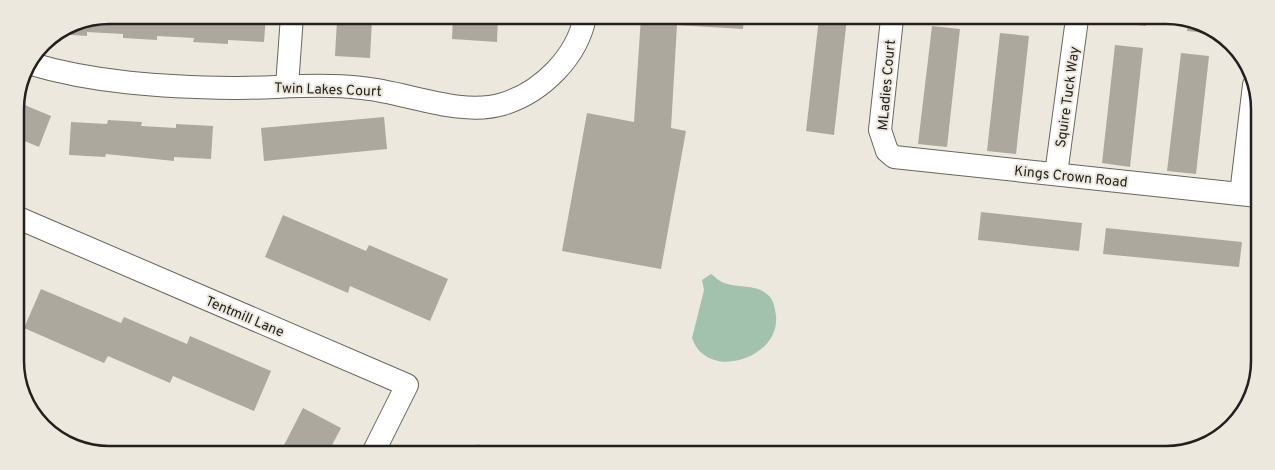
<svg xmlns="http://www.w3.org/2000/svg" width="1275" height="470" font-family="Overpass,sans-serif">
	<rect width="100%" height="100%" fill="#ede8de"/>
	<path fill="#a3c2ae" d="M711 274C715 276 716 279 720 281 734 289 756 283 768 295 774 300 775 309 776 316 780 359 707 382 692 338L704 290 702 280Z"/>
	<g fill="#ada89e">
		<polygon points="108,15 266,16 264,42 228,40 228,44 193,42 194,38 157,36 157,40 123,38 123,34 87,32 87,36 58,34"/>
		<polygon points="341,16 377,16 377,21 372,21 370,58 335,56 337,20 341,20"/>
		<polygon points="453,17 498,17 497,42 452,39"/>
		<polygon points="641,17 744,18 743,29 677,25 671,128 686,131 661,269 562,251 587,113 634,122"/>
		<polygon points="819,18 847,18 834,135 806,131"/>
		<polygon points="1119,20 1146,20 1146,26 1118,23"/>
		<polygon points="1188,20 1196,20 1215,34 1187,31"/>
		<polygon points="932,26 960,29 947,147 918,144"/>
		<polygon points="1000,33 1029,36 1016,154 987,151"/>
		<polygon points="1115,45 1143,48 1130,167 1102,163"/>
		<polygon points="1181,53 1209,56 1196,174 1167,171"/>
		<polygon points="15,101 51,116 39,147 15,137"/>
		<polygon points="384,117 387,149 264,161 261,128"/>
		<polygon points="108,120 142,122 141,126 176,128 176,124 213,126 211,159 174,157 174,161 106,154 105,157 69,155 71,122 107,124"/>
		<polygon points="981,212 1082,223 1079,251 978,240"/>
		<polygon points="283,215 366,251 369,245 448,279 430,321 350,286 348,293 265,257"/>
		<polygon points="1106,228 1242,242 1239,267 1103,254"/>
		<polygon points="41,289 121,323 124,317 187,344 190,336 271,371 254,411 173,376 170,383 108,356 104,363 24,328"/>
		<polygon points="303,408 341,428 329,451 281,451"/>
		<polygon points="478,444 491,452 473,452"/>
	</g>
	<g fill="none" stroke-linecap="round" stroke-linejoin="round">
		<defs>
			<g id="minor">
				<polyline points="892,19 880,130 887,151 894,157 1258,196"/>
				<path d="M28 63C94 83 164 87 233 88 276 88 319 83 362 88 406 92 460 117 503 104 542 92 577 57 585 17"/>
				<polyline points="287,86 292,16"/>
				<polyline points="1056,174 1077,19"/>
				<polyline points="1241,194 1254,85"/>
				<polyline points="16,217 407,385 374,451"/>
			</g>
		</defs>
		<use href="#minor" stroke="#6a655c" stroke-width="24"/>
		<use href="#minor" stroke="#fff" stroke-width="22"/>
	</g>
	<g text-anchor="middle" stroke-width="4" stroke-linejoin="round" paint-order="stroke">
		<g font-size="14" fill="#23211d" stroke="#ede8de">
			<text transform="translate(886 85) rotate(-85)" y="5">MLadies Court</text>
			<text transform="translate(328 89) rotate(2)" y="5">Twin Lakes Court</text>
			<text transform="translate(1067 97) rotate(-82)" y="5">Squire Tuck Way</text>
			<text transform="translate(1071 176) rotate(6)" y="5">Kings Crown Road</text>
			<text transform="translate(245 316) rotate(23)" y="5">Tentmill Lane</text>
		</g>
	</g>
	<path d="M0 0H1275V470H0ZM109 24H1166A85 85 0 0 1 1251 109V361A85 85 0 0 1 1166 446H109A85 85 0 0 1 24 361V109A85 85 0 0 1 109 24Z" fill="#ede8de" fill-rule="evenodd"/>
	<path fill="none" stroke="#23211d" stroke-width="2.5" d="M109 24H1166A85 85 0 0 1 1251 109V361A85 85 0 0 1 1166 446H109A85 85 0 0 1 24 361V109A85 85 0 0 1 109 24Z"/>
</svg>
